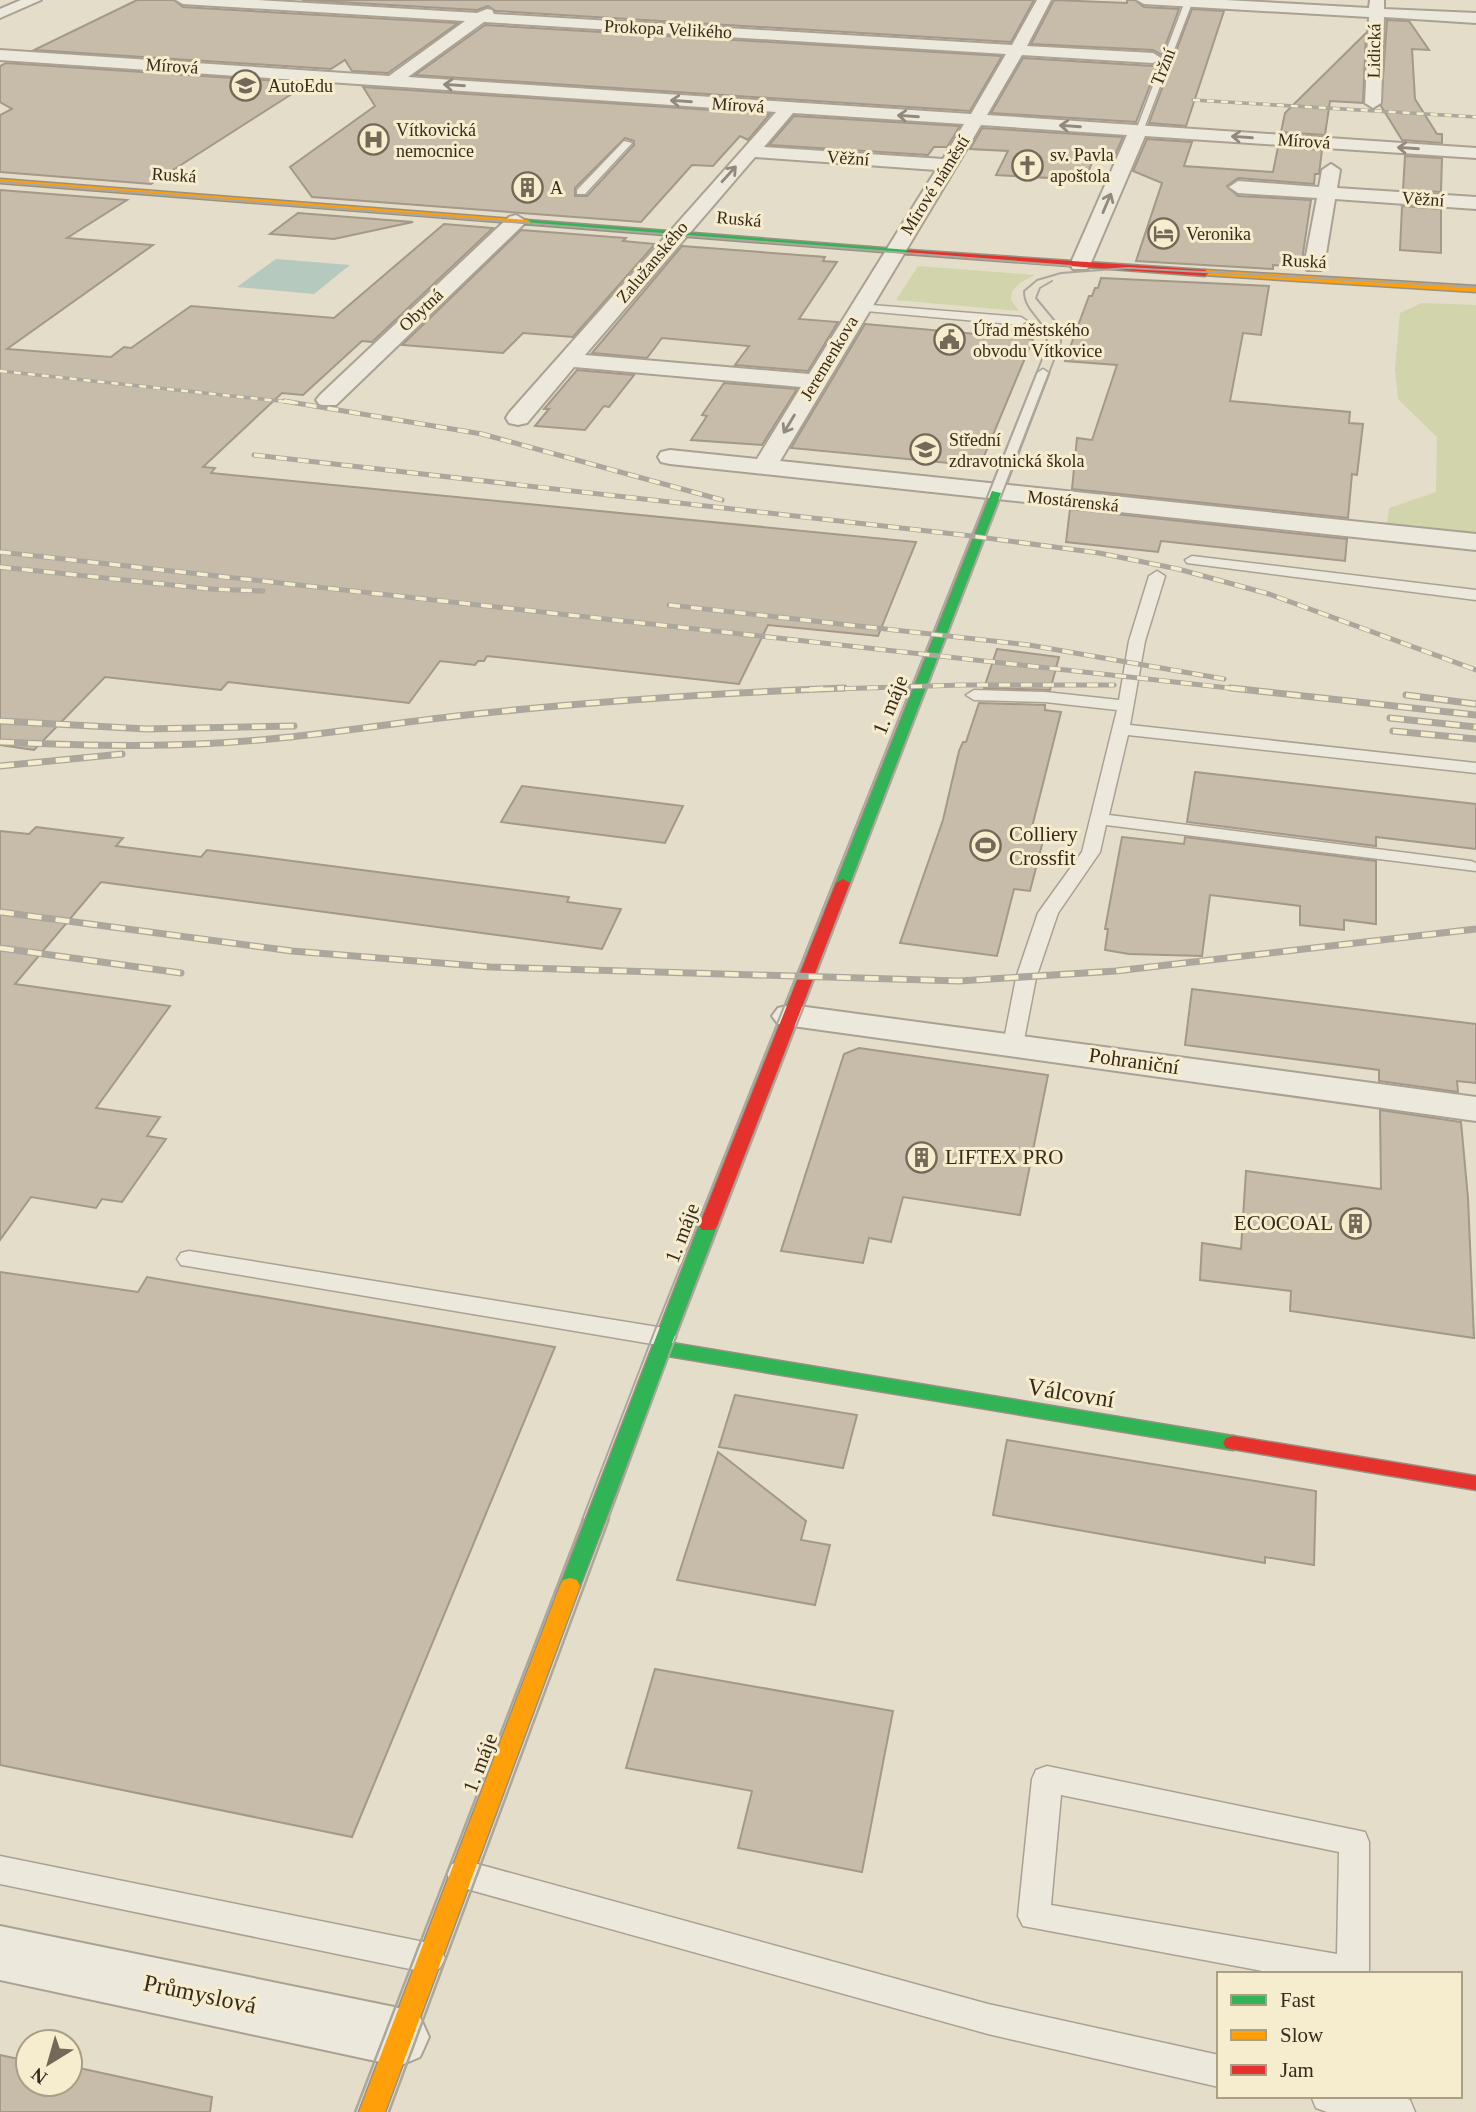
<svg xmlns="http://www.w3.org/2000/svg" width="1476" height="2112" font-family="Georgia,serif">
	<rect width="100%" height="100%" fill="#e4ddc9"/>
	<g fill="#d2d4ab">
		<polygon points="918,266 1035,275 1021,282 1012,291 1011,300 1019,311 896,300"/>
		<polygon points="1422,303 1476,305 1476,533 1387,524 1389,508 1436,492 1437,437 1398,399 1395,369 1400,313"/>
	</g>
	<polygon fill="#b6c9be" points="276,259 350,265 314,294 237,287"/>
	<g fill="#c7bbaa" stroke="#a49889" stroke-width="2" fill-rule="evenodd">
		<polygon points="137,0 174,0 183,7 458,23 388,73 352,71 345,60 331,69 34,50"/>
		<polygon points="302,0 1034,0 1011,42 496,11 488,6 477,10"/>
		<polygon points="1054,0 1127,3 1127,0 1135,0 1144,7 1179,9 1162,55 1153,50 1031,44"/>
		<polygon points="1192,9 1224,11 1186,126 1149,123"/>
		<polygon points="1387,20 1409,21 1429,50 1412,49 1415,99 1437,134 1442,134 1442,143 1402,140 1381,106"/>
		<polygon points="485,25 1002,56 970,111 415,75"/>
		<polygon points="1366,33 1363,103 1330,101 1325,135 1281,132 1285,113"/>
		<polygon points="1023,58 1153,66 1159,62 1136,122 991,113"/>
		<polygon points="6,63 309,83 151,184 0,172 0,115 12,109 0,102 0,66"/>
		<path d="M363 87 770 114 748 140 740 136 713 166 692 165 641 222 312 197 290 167 375 106ZM625 138 634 141V145L587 196H575V188Z"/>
		<polygon points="794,116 960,126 947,147 934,147 928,155 769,145"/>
		<polygon points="982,128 1123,137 1112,162 1095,155 1085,180 996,175 1008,151 970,149"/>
		<polygon points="1147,139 1192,142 1184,166 1273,172 1278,147 1322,150 1319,174 1315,174 1314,184 1238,178 1227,186 1238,196 1311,200 1301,267 1273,265 1273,269 1136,261 1162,183 1133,171"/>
		<polygon points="1405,156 1442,158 1441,192 1403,190"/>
		<polygon points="0,190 127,200 67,238 153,245 7,349 111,357 124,347 131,348 191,306 334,318 444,224 493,228 372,342 362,341 303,395 282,393 203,467 215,468 211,473 916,542 878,636 768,625 739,684 487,656 484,661 478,661 475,665 440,661 409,703 228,682 221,690 105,677 34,750 0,745"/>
		<polygon points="1402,206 1441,209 1441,253 1400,250"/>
		<polygon points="298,213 413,222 334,239 270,234"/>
		<polygon points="521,230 626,238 623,241 655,244 573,337 523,333 503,353 402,345"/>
		<polygon points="682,246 825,257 823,261 837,262 799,319 838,322 808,371 735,365 749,346 662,338 647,358 592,353"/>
		<polygon points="1101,278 1269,286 1261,335 1243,333 1230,401 1350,412 1349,423 1363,424 1357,475 1352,474 1348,518 1072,489 1077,438 1092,440 1117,365 1065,361 1089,296 1092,296 1095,288 1098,288"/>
		<polygon points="865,324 1033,339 980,466 791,448"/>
		<polygon points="577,370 634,375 609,407 604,406 585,430 535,426 549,409 544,409"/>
		<polygon points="724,383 797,389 762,445 691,440 707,416 702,415"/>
		<polygon points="1070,509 1347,539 1345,561 1161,541 1158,552 1066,542"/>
		<polygon points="997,649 1059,657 1050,690 984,688"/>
		<polygon points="979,703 1045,705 1045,710 1061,712 1031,831 1045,833 1030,891 1014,889 997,956 900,943 943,820 959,751 963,742 966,742"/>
		<polygon points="1195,772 1476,804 1476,849 1376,837 1376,846 1187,822"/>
		<polygon points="522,786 683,806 665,843 501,822"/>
		<polygon points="36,827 123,838 116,846 201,857 207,850 569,897 567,902 621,909 602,949 101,882 15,984 170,1006 96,1108 160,1117 147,1136 166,1139 122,1202 102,1199 96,1208 31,1197 0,1240 0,831 29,834"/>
		<polygon points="1122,837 1184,844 1185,837 1376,861 1376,924 1344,920 1344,930 1300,925 1300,906 1210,895 1202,956 1129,954 1105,950 1108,929 1105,929"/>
		<polygon points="1192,989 1476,1024 1476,1083 1457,1081 1458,1092 1379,1081 1379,1070 1185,1045"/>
		<polygon points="859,1048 1048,1075 1020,1215 903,1197 891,1242 869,1238 863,1263 781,1251 844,1054"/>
		<polygon points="1380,1110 1461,1122 1468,1198 1474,1338 1290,1311 1291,1291 1200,1280 1202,1243 1241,1249 1246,1171 1381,1189"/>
		<polygon points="0,1272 138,1292 147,1277 555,1347 352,1837 0,1765"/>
		<polygon points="735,1395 857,1415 843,1468 719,1447"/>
		<polygon points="1007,1440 1316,1491 1314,1565 1265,1557 1265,1563 993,1515"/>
		<polygon points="718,1452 806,1521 801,1540 830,1545 815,1605 677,1580"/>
		<polygon points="655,1669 893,1711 862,1872 738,1848 752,1791 626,1768"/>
		<polygon points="0,2055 28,2061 28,2084 70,2084 70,2066 212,2097 210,2112 0,2112"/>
	</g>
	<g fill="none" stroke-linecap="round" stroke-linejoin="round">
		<defs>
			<g id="lane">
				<polygon points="1185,1 1192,3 1143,131 1135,133"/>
				<polygon points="624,141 632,143 585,194 577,194 577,190"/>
				<polygon points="859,304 1021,317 1027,321 1021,325 855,310 853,308"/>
				<polygon points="1043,369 1049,373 1003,493 996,497 991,496 989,493 1037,373"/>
				<polygon points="1192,556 1476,590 1476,600 1187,563 1185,560"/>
				<polygon points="1157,571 1165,576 1145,641 1130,725 1476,763 1476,773 1128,735 1109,815 1471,861 1476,863 1476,871 1106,825 1100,852 1058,913 1036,978 1023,1045 1020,1049 1006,1049 1003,1045 1016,978 1038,913 1082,852 1117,710 1045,702 974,700 966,695 974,690 1045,692 1119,700 1129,641 1149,576"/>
				<polygon points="189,1251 664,1328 673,1331 676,1337 673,1343 664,1346 181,1265 177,1259 181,1253"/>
				<path d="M1047 1766 1365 1832 1369 1842V1974H1279L1023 1926 1018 1916 1032 1779 1036 1770ZM1061 1795 1339 1852 1337 1954 1051 1905Z"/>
				<polygon points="0,1856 429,1943 440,1948 445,1958 440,1968 429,1973 0,1884"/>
				<polygon points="463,1860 988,2004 1219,2055 1219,2087 988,2034 463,1888 452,1884 447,1874 452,1864"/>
				<polygon points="1311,2096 1400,2096 1410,2100 1415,2112 1327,2112 1316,2108"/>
			</g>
			<g id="street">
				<polygon points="21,0 41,0 0,18 0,9"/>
				<path d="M176 0H257L477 13 487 9 492 10 494 14 1012 45 1037 0H1051L1027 46 1153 53 1161 58 1153 63 1022 55 987 115 1476 148V158L1145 136 1090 265 1087 269H1073L1070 265 1127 135 981 125 780 461 1476 534V550L670 464 661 462 658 457 661 452 670 450 757 459 801 387 574 367 527 423 518 425 509 423 506 418 509 413 776 112 0 60V50L389 76 465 21 183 4ZM484 22 1006 54 971 114 408 77ZM793 113 964 124 943 159 764 147ZM755 157 936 170 809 374 585 355Z"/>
				<polygon points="1137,0 1225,0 1369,8 1370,0 1384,0 1384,9 1476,13 1476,23 1384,17 1381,103 1373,108 1365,103 1369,17 1144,4"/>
				<polygon points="1331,164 1340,170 1337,188 1476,197 1476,209 1335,199 1324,266 1321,270 1307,270 1304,266 1317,198 1238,193 1229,187 1238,181 1319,187 1322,170"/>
				<polygon points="516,215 526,221 523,225 336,405 320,405 316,400 320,395 509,217"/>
				<polygon points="791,1005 1476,1097 1476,1121 778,1024 772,1016 778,1008"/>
				<polygon points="0,1926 399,2008 420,2017 429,2037 420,2057 399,2066 0,1980"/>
			</g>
			<g id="fast">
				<polygon points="527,220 909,250 913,252 909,254 524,224"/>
				<polygon points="992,491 1001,493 850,883 843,887 838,886 836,883"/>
				<polygon points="708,1220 714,1222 717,1226 672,1343 1233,1436 1240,1438 1243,1443 1240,1448 1233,1450 668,1356 580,1586 577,1592 570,1594 563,1592 560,1586 699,1226 702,1222"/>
			</g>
			<g id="slow">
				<polygon points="0,179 527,220 531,222 527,224 0,183"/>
				<polygon points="1205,270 1476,286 1476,292 1202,275 1201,273"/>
				<polygon points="570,1578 577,1580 580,1586 385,2112 359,2112 560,1586 563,1580"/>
			</g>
			<g id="jam">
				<polygon points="909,250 1205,270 1209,273 1205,276 906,254 905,252"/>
				<polygon points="843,879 850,883 717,1226 714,1230 702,1230 699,1226 836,883"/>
				<polygon points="1233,1436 1476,1476 1476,1490 1226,1448 1223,1443 1226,1438"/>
			</g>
		</defs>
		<use href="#lane" stroke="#a9a293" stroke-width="3"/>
		<use href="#street" stroke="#a9a293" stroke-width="4"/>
		<use href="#fast" stroke="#989183" stroke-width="3"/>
		<use href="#slow" stroke="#989183" stroke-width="3"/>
		<use href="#jam" stroke="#989183" stroke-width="3"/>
		<use href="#lane" fill="#ece8dc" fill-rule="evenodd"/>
		<use href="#street" fill="#ece8dc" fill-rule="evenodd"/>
		<use href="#fast" fill="#30b455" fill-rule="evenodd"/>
		<use href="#slow" fill="#ff9f0a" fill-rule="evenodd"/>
		<use href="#jam" fill="#e5322d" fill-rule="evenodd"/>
		<g stroke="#aba79c" stroke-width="2">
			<polyline points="0,182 1071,266"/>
			<path d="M582 1520 653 1335 1046 349C1052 320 1024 316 1024 291L1037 280 1061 273 1128 268 1476 287"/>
			<polyline points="608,1520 671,1350 1061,342 1060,327 1036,298 1040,288 1052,281"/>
		</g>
		<g stroke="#aba79c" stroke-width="2.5">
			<polyline points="355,2112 583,1519"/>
			<polyline points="389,2112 609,1519"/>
		</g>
		<defs>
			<g id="rail-far2">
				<polyline points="1193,100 1476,117"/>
				<polyline points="0,371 298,403"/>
			</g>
			<g id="rail-far1">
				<polyline points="284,401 482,434 722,500"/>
				<polyline points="254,455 972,536 1099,553 1178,569 1269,594 1476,670"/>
				<polyline points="0,552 1247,690"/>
				<polyline points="0,567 211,589 263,591"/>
				<polyline points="669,605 1029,645 1224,679"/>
				<polyline points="801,690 961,685 1114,685"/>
			</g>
			<g id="rail">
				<polyline points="1231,688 1476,715"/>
				<polyline points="1406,695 1476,704"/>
				<polyline points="1390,718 1476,727"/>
				<polyline points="0,721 147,729 294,726"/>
				<polyline points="1393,731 1476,739"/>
				<path d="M0 742C90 746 180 748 270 739 338 733 406 721 475 714 597 701 721 693 844 688"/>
				<polyline points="0,766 122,754"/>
				<polyline points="0,912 292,951 490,967 959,981 1116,971 1476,929"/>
				<polyline points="0,948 181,973"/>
			</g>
		</defs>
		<use href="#rail-far2" stroke="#aba79c" stroke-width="3.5"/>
		<use href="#rail-far1" stroke="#aba79c" stroke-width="5"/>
		<use href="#rail" stroke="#aba79c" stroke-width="7"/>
		<use href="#rail-far2" stroke="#f6ecce" stroke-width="2.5" stroke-dasharray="7" stroke-linecap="butt"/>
		<use href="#rail-far1" stroke="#f6ecce" stroke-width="3.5" stroke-dasharray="11" stroke-linecap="butt"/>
		<use href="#rail" stroke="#f6ecce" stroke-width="4.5" stroke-dasharray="14" stroke-linecap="butt"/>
	</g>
	<defs><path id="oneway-shaft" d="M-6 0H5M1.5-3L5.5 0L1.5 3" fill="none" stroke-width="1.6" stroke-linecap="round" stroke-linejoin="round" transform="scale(1.75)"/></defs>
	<g stroke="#92897c">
		<use href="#oneway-shaft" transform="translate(454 85) rotate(-176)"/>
		<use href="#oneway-shaft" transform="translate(681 101) rotate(-176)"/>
		<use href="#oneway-shaft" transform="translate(908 116) rotate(-176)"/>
		<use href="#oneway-shaft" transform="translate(1070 126) rotate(-176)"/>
		<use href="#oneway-shaft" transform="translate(1242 137) rotate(-176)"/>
		<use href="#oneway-shaft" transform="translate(1408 148) rotate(-176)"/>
		<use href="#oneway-shaft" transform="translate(729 174) rotate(-48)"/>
		<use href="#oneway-shaft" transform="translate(1107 203) rotate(-67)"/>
		<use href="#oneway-shaft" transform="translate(789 424) rotate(121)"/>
	</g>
	<defs>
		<symbol id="school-ring" viewBox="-11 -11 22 22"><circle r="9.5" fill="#f6ecce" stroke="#746959" stroke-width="1.5"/><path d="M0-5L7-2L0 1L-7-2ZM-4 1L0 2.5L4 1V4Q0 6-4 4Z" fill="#746959"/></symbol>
		<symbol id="hospital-ring" viewBox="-11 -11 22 22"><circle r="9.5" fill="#f6ecce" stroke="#746959" stroke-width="1.5"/><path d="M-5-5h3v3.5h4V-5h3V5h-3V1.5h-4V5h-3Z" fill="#746959"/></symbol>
		<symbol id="church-ring" viewBox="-11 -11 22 22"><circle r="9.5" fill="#f6ecce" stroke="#746959" stroke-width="1.5"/><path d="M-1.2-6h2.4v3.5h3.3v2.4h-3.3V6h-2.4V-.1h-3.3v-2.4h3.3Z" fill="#746959"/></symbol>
		<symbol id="building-ring" viewBox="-11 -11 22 22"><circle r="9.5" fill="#f6ecce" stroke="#746959" stroke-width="1.5"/><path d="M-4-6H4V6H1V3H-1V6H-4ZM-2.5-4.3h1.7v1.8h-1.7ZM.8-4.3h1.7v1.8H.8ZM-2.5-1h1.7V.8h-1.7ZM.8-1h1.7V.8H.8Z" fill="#746959"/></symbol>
		<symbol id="hotel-ring" viewBox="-11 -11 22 22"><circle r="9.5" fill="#f6ecce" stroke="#746959" stroke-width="1.5"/><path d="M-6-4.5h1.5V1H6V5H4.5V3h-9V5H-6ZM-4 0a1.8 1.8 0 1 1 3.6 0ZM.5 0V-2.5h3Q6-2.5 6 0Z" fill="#746959"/></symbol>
		<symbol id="civic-ring" viewBox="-11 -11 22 22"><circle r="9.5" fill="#f6ecce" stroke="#746959" stroke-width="1.5"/><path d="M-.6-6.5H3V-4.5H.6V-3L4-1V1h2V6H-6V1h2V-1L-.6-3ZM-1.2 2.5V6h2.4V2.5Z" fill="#746959"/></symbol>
		<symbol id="university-ring" viewBox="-11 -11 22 22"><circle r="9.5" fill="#f6ecce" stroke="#746959" stroke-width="1.5"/><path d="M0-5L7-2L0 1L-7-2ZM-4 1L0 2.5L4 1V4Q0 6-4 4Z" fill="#746959"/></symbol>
		<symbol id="stadium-ring" viewBox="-11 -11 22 22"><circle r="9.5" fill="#f6ecce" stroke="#746959" stroke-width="1.5"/><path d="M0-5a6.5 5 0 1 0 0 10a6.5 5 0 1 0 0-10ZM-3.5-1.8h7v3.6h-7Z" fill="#746959"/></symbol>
	</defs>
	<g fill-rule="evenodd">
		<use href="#school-ring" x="228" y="68" width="35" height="35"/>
		<use href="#hospital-ring" x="356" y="122" width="35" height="35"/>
		<use href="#church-ring" x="1010" y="148" width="35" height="35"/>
		<use href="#building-ring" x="510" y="170" width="35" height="35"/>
		<use href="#hotel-ring" x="1146" y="216" width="35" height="35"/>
		<use href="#civic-ring" x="932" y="322" width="35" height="35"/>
		<use href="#university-ring" x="908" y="432" width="35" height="35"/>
		<use href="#stadium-ring" x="968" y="828" width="35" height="35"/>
		<use href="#building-ring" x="904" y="1140" width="35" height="35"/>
		<use href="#building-ring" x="1338" y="1206" width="35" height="35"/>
	</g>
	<g text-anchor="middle" stroke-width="6" stroke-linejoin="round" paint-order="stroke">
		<g font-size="18" fill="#372a1c" stroke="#f6ecce">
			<text transform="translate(668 29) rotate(3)" y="6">Prokopa Velikého</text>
			<text transform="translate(1374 51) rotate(-89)" y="6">Lidická</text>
			<text transform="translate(172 66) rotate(4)" y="6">Mírová</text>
			<text transform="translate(1163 67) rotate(-68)" y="6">Tržní</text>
			<text transform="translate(738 105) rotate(4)" y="6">Mírová</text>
			<text transform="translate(1304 141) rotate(4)" y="6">Mírová</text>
			<text transform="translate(848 158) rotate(4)" y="6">Věžní</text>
			<text transform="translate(174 175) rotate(4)" y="6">Ruská</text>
			<text transform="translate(935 185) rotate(-58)" y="6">Mírové náměstí</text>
			<text transform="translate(1423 199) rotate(4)" y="6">Věžní</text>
			<text transform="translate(739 219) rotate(5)" y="6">Ruská</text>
			<text transform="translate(1304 261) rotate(3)" y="6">Ruská</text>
			<text transform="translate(652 262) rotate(-50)" y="6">Zalužanského</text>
			<text transform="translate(421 310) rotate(-43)" y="6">Obytná</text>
			<text transform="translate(829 358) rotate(-59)" y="6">Jeremenkova</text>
			<text transform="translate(1073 501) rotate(6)" y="6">Mostárenská</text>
		</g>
		<g font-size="18" fill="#372a1c" stroke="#f6ecce" text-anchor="start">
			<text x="268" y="92">AutoEdu</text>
			<text x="396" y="136">Vítkovická<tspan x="396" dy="21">nemocnice</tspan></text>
			<text x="1050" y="161">sv. Pavla<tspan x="1050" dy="21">apoštola</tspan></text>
			<text x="550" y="194">A</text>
			<text x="1186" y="240">Veronika</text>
			<text x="973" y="336">Úřad městského<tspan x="973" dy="21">obvodu Vítkovice</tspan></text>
			<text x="949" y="446">Střední<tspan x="949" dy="21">zdravotnická škola</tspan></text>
		</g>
		<g font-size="21" fill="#372a1c" stroke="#f6ecce">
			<text transform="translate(890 705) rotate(-68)" y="7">1. máje</text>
			<text transform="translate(1134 1061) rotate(8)" y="7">Pohraniční</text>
			<text transform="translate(682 1233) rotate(-69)" y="7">1. máje</text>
			<text transform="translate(480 1763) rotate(-69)" y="7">1. máje</text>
		</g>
		<g font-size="21" fill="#372a1c" stroke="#f6ecce" text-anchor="start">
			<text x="1009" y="841">Colliery<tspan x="1009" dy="24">Crossfit</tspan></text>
			<text x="945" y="1164">LIFTEX PRO</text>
			<text x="1333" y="1230" text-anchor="end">ECOCOAL</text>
		</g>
		<g font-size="24" fill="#372a1c" stroke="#f6ecce">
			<text transform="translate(1071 1393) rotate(9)" y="8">Válcovní</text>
			<text transform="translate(200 1994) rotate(12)" y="8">Průmyslová</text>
		</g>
	</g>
	<rect x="1217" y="1972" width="245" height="126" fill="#f6ecce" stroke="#aa9e87" stroke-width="2"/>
	<rect x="1231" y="1995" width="35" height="10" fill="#30b455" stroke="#aa9e87" stroke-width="2"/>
	<text x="1280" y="2007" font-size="21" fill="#372a1c">Fast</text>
	<rect x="1231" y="2030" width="35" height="10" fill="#ff9f0a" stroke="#aa9e87" stroke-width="2"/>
	<text x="1280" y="2042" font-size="21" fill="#372a1c">Slow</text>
	<rect x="1231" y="2065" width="35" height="10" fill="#e5322d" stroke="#aa9e87" stroke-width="2"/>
	<text x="1280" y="2077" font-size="21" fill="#372a1c">Jam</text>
	<g transform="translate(49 2063) rotate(217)"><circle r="33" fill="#f6ecce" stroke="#aa9e87" stroke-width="2"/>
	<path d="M0-5L12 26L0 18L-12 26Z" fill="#746959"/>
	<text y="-10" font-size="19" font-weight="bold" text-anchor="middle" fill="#372a1c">N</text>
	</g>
</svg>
